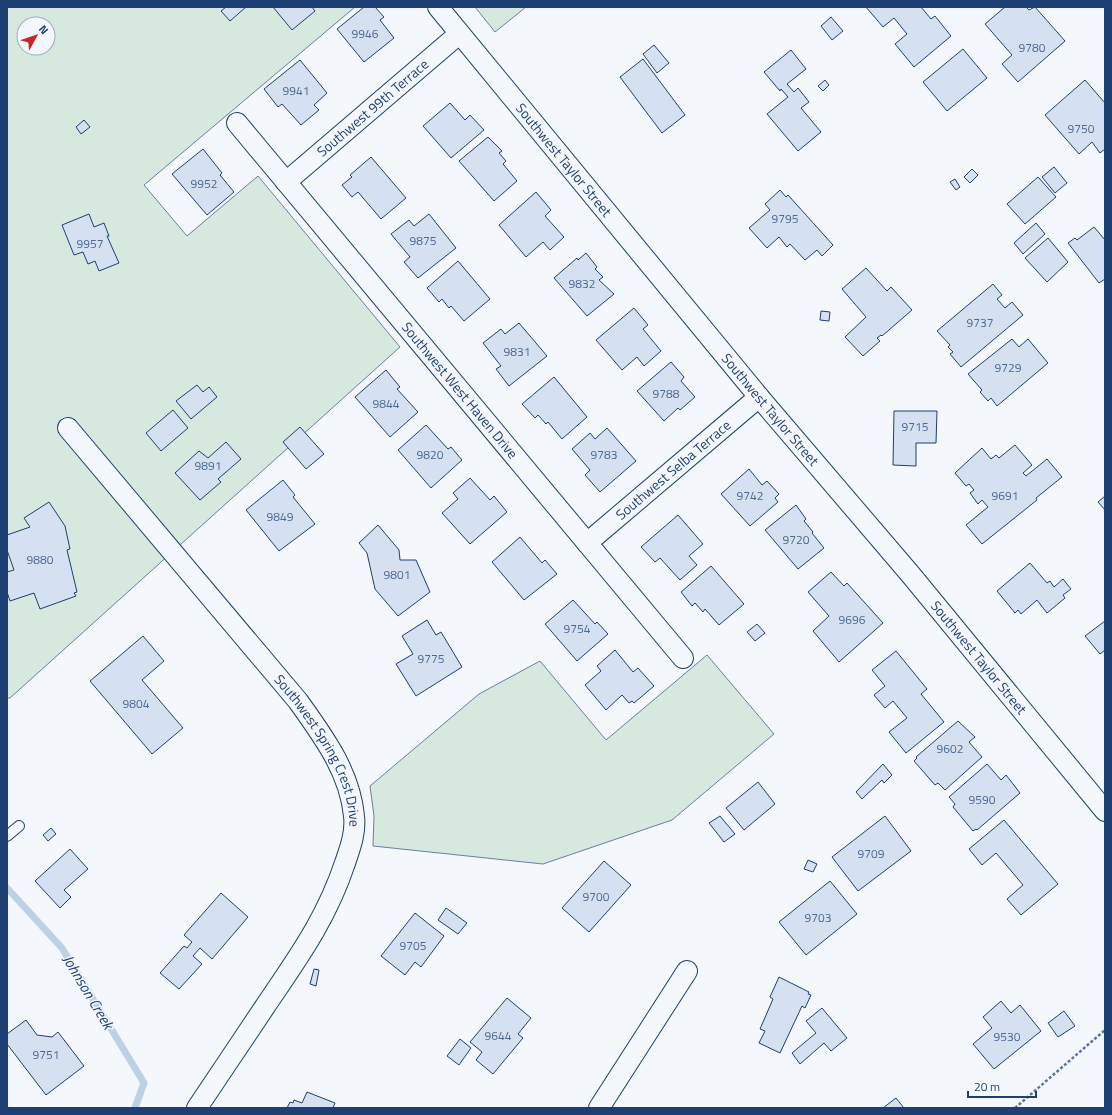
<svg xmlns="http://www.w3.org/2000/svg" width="1112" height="1115" font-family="'Titillium Web',sans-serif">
	<rect width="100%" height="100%" fill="#f4f7fb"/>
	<g fill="#d7e8df" stroke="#687fa3" fill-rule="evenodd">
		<path d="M7 7H355L144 185 187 236 258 176 400 347 10 698H7ZM24 24H48V48H24Z"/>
		<polygon points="475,7 526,7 495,32"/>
		<polygon points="707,655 774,734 672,820 543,864 373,846 374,816 370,786 479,694 540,661 606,740"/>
	</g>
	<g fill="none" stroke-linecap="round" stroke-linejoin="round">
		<polyline stroke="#bed0e5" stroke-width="7" points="7,888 62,948 144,1083 135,1108"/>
	</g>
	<g fill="#d5e0f0" stroke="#1d3f73">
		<polygon points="226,7 246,7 230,21 221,11"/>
		<polygon points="273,7 312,7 315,11 292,30"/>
		<polygon points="364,7 375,7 384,17 380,20 394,38 364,62 337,29"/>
		<polygon points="866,7 921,7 931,19 935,16 951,36 914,67 895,44 907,34 894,18 883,27"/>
		<polygon points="1005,7 1026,7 1029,10 1035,7 1065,41 1018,82 1002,64 1012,55 985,24"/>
		<polygon points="831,17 843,31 832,40 821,26"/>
		<polygon points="654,45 669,63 657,73 643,54"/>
		<polygon points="963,49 987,78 947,111 923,82"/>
		<polygon points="791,50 806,69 787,84 794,92 798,88 809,102 801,108 821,132 798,151 767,114 788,97 781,89 780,91 764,72"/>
		<polygon points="643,59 685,115 662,133 620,77"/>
		<polygon points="300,60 327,93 314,105 319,110 301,125 282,104 278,107 264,89"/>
		<polygon points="825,80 829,85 823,91 818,86"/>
		<polygon points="1085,80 1105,103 1105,149 1100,153 1092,142 1079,154 1045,115"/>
		<polygon points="450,103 465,120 470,115 484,130 451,158 423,126"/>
		<polygon points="84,120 90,127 81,134 76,127"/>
		<polygon points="488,137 502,151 499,153 506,161 503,164 517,181 494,201 459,161"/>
		<polygon points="203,149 222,173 220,175 234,192 207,215 172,174"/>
		<polygon points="371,157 406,198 381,219 358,192 352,197 342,185 352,177 350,175"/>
		<polygon points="1054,167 1067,183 1055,193 1042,177"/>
		<polygon points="972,169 978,175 970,183 964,177"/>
		<polygon points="1038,177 1056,197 1025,224 1007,204"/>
		<polygon points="955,179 960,187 956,190 950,182"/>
		<polygon points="780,190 786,197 788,195 833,245 822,256 817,250 805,260 790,244 787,247 779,237 767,248 749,228 770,210 765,204"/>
		<polygon points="536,192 551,210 545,216 564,237 550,250 543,242 526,257 499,225"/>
		<polygon points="89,214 94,227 104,223 109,236 107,236 119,263 99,271 95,261 88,264 83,252 74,255 62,225"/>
		<polygon points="429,214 456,248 418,278 404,262 410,257 391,234 409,220 414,226"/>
		<polygon points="1036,223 1045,234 1023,254 1014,243"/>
		<polygon points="1094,227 1105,240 1105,279 1099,283 1068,243 1075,238 1077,240"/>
		<polygon points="1048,238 1068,262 1047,282 1025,258"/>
		<polygon points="586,253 597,267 595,269 603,277 599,280 614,294 587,316 554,278 577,258 578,260"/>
		<polygon points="458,261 490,299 464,321 451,306 449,308 442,299 439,302 427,288"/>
		<polygon points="866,268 887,291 891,287 912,310 882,336 881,335 877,338 880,341 863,356 845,337 866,317 842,289"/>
		<polygon points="993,284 1002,295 997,299 1005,308 1012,302 1023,315 961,367 950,354 953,352 948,347 950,345 937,331"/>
		<polygon points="634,308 648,325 643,329 661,351 644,366 637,357 622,370 596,340"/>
		<polygon points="821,311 830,312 829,321 820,320"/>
		<polygon points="519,323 547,356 509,386 496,369 501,366 483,343 501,329 505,334"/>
		<polygon points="1012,339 1019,347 1028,339 1048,363 997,406 991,398 988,401 980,392 982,390 968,374"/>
		<polygon points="671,362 684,377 681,381 695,397 680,410 678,408 664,421 637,391"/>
		<polygon points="386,370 400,387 397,389 418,412 390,437 355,397"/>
		<polygon points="554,377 587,417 562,439 548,422 546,424 538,415 535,418 522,404"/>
		<polygon points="197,385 203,392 209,387 217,397 191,419 176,401"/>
		<polygon points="173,410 188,428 161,451 146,433"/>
		<polygon points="894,411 937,411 936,443 916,443 916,466 893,465"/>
		<polygon points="426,425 448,449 451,447 462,460 431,488 398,450"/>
		<polygon points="300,427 324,454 306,469 283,442"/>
		<polygon points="607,428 636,461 600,492 585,475 590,470 572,449 590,433 595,439"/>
		<polygon points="226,442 241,459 218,479 221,482 200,500 175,473 199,451 208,458"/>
		<polygon points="1015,445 1032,465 1023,473 1026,476 1047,459 1062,477 1036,498 1037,500 982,544 966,525 988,507 982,500 978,504 970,493 974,490 969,484 966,486 955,473 982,448 991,459 996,455 999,458"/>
		<polygon points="749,469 762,485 767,481 779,494 775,498 778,502 750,526 721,494"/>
		<polygon points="470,478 490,500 494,496 507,512 470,544 442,513 458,499 453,493"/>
		<polygon points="283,480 295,495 293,497 315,524 279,551 246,510"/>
		<polygon points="1105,496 1105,510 1098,502"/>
		<polygon points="49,502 65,526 70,549 67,550 77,592 74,593 76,596 40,609 34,593 10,601 7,592 7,572 14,570 7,550 7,535 30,527 24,518"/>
		<polygon points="796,505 806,519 804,521 813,532 812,533 824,548 798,569 765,530"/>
		<polygon points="678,515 703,544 689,556 697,565 680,580 660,558 655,562 641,547"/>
		<polygon points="378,525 399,550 400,560 416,560 430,592 398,616 375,589 367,553 359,543"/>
		<polygon points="520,537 542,563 545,560 557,574 524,600 492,562"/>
		<polygon points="1030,563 1047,583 1050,581 1054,587 1063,579 1071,589 1063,595 1065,598 1047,613 1037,600 1021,614 1018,610 1015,613 997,591"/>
		<polygon points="711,566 744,604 719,625 705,609 703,612 695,603 692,606 681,592"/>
		<polygon points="831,572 844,586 847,583 883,623 839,662 813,631 829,616 808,592"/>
		<polygon points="573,600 595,624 597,622 608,634 577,661 545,624"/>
		<polygon points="427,620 436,635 441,632 462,667 416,696 396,664 413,654 402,636"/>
		<polygon points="1105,621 1105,650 1100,654 1085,636"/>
		<polygon points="757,624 765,633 755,641 747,632"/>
		<polygon points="143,636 164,661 142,680 183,728 152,754 90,681"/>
		<polygon points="615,650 633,672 638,668 654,686 634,703 632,701 629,703 622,695 606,710 585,685 601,671 597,666"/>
		<polygon points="896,651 927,689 921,694 944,722 906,753 889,732 907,718 893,701 885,708 874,695 885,686 872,670"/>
		<polygon points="958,721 975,737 969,742 982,757 945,790 938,783 935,785 914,761 917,758 916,757"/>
		<polygon points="883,764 892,775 884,783 882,780 862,799 856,792"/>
		<polygon points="987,764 1001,780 1006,775 1020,793 977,830 976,829 973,831 953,807 955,804 949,797"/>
		<polygon points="758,782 775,804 744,830 726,808"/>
		<polygon points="720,816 735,834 724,842 709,823"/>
		<polygon points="885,816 911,851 858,891 832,857"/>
		<polygon points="1004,820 1058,884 1021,915 1007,899 1023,885 996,853 982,865 969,849"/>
		<polygon points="51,828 56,834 48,841 43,835"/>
		<polygon points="70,849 88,869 64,890 71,897 60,908 35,881"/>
		<polygon points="808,860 817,864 813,872 804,869"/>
		<polygon points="604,861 631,885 589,932 562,908"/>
		<polygon points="830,881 857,914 806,955 779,922"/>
		<polygon points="221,893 248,917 212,959 200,948 193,956 202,964 179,989 160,973 184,946 187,948 192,942 184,935"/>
		<polygon points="446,908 467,923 458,934 438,920"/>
		<polygon points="415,913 444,936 421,967 415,962 405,975 381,956"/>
		<polygon points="314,969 319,970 316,986 310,984"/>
		<polygon points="779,977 809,992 808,994 811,995 805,1008 802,1006 780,1053 759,1043 765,1031 760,1029 773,999 770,997"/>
		<polygon points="507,998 531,1018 518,1034 523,1038 493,1074 476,1060 482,1052 470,1042"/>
		<polygon points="1001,1001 1011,1013 1020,1005 1041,1031 994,1069 973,1044 992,1028 983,1017"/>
		<polygon points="822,1008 847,1038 831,1051 824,1043 800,1064 792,1053 816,1033 806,1021"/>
		<polygon points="1064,1011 1075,1026 1058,1037 1048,1023"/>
		<polygon points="26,1020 37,1035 52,1037 58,1032 84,1066 46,1095 7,1044 7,1034"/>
		<polygon points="460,1039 471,1048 459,1065 447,1056"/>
		<polygon points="307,1092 335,1103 333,1108 287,1108 290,1102 293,1103 294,1100 302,1103"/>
		<polygon points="896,1098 904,1108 883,1108"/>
	</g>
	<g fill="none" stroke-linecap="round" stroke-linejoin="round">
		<defs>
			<polyline id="lane" points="7,836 19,826"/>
			<g id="street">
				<path id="s1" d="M438 7 759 397 911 575 1105 811"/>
				<path id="s2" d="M237 123 683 658"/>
				<path id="s3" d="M286 182 459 34"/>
				<path id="s4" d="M68 428 298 701C323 736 350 772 354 816 356 833 350 848 345 863 326 920 297 959 264 1008 242 1041 219 1075 197 1108"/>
				<path id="s5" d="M587 543 759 397"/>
				<polyline points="599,1108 687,971"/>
			</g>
		</defs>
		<use href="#lane" stroke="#1d3f73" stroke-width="12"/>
		<use href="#street" stroke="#1d3f73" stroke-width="22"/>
		<polyline stroke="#5e769c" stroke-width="2.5" stroke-dasharray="3 2" stroke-linecap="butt" points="1015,1108 1105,1030"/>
		<use href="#lane" stroke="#f4f7fb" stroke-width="10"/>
		<use href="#street" stroke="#f4f7fb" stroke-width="20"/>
	</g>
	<g text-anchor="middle" stroke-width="3" stroke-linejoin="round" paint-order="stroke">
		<g font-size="12" fill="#4b6792">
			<text x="365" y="38">9946</text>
			<text x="1032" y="52">9780</text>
			<text x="296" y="95">9941</text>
			<text x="1081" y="133">9750</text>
			<text x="204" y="188">9952</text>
			<text x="785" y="223">9795</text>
			<text x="423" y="245">9875</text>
			<text x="90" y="248">9957</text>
			<text x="582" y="288">9832</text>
			<text x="980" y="327">9737</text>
			<text x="517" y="356">9831</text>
			<text x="1008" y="372">9729</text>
			<text x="666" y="398">9788</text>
			<text x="386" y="408">9844</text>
			<text x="915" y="431">9715</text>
			<text x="430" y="459">9820</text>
			<text x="604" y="459">9783</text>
			<text x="208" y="470">9891</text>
			<text x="750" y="500">9742</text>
			<text x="1005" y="500">9691</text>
			<text x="280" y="521">9849</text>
			<text x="796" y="544">9720</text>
			<text x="40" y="564">9880</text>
			<text x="397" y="579">9801</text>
			<text x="852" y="624">9696</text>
			<text x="577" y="633">9754</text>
			<text x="431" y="663">9775</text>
			<text x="136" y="708">9804</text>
			<text x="950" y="753">9602</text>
			<text x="982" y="804">9590</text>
			<text x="871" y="858">9709</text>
			<text x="596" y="901">9700</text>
			<text x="818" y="922">9703</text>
			<text x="413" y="950">9705</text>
			<text x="498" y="1040">9644</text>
			<text x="1007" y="1041">9530</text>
			<text x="46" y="1059">9751</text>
		</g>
		<g font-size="14" fill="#1d3f73" stroke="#f4f7fb">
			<text dy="5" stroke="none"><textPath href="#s3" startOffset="114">Southwest 99th Terrace</textPath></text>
			<text dy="5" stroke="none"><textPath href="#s1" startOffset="198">Southwest Taylor Street</textPath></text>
			<text dy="5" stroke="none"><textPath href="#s2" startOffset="348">Southwest West Haven Drive</textPath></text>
			<text dy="5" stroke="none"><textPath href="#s1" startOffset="522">Southwest Taylor Street</textPath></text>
			<text dy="5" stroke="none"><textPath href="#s5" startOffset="113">Southwest Selba Terrace</textPath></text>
			<text dy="5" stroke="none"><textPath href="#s1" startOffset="846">Southwest Taylor Street</textPath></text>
			<text dy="5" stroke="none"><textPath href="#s4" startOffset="411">Southwest Spring Crest Drive</textPath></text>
		</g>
		<g font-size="15" font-style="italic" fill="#1d3f73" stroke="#f4f7fb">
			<text transform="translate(88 992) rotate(59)" y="5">Johnson Creek</text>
		</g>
	</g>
	<rect width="1112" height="1115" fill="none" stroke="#1d3f73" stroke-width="16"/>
	<g transform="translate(36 36) rotate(50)"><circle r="19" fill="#f4f7fb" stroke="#9eadc5"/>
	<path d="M0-3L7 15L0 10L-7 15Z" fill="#c62828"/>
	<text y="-6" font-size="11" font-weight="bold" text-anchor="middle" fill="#1d3f73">N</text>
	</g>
	<path d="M968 1091v6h68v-6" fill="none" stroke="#1d3f73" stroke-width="2"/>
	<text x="974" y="1091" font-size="12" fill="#1d3f73" stroke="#f4f7fb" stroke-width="3" paint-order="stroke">20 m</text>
</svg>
